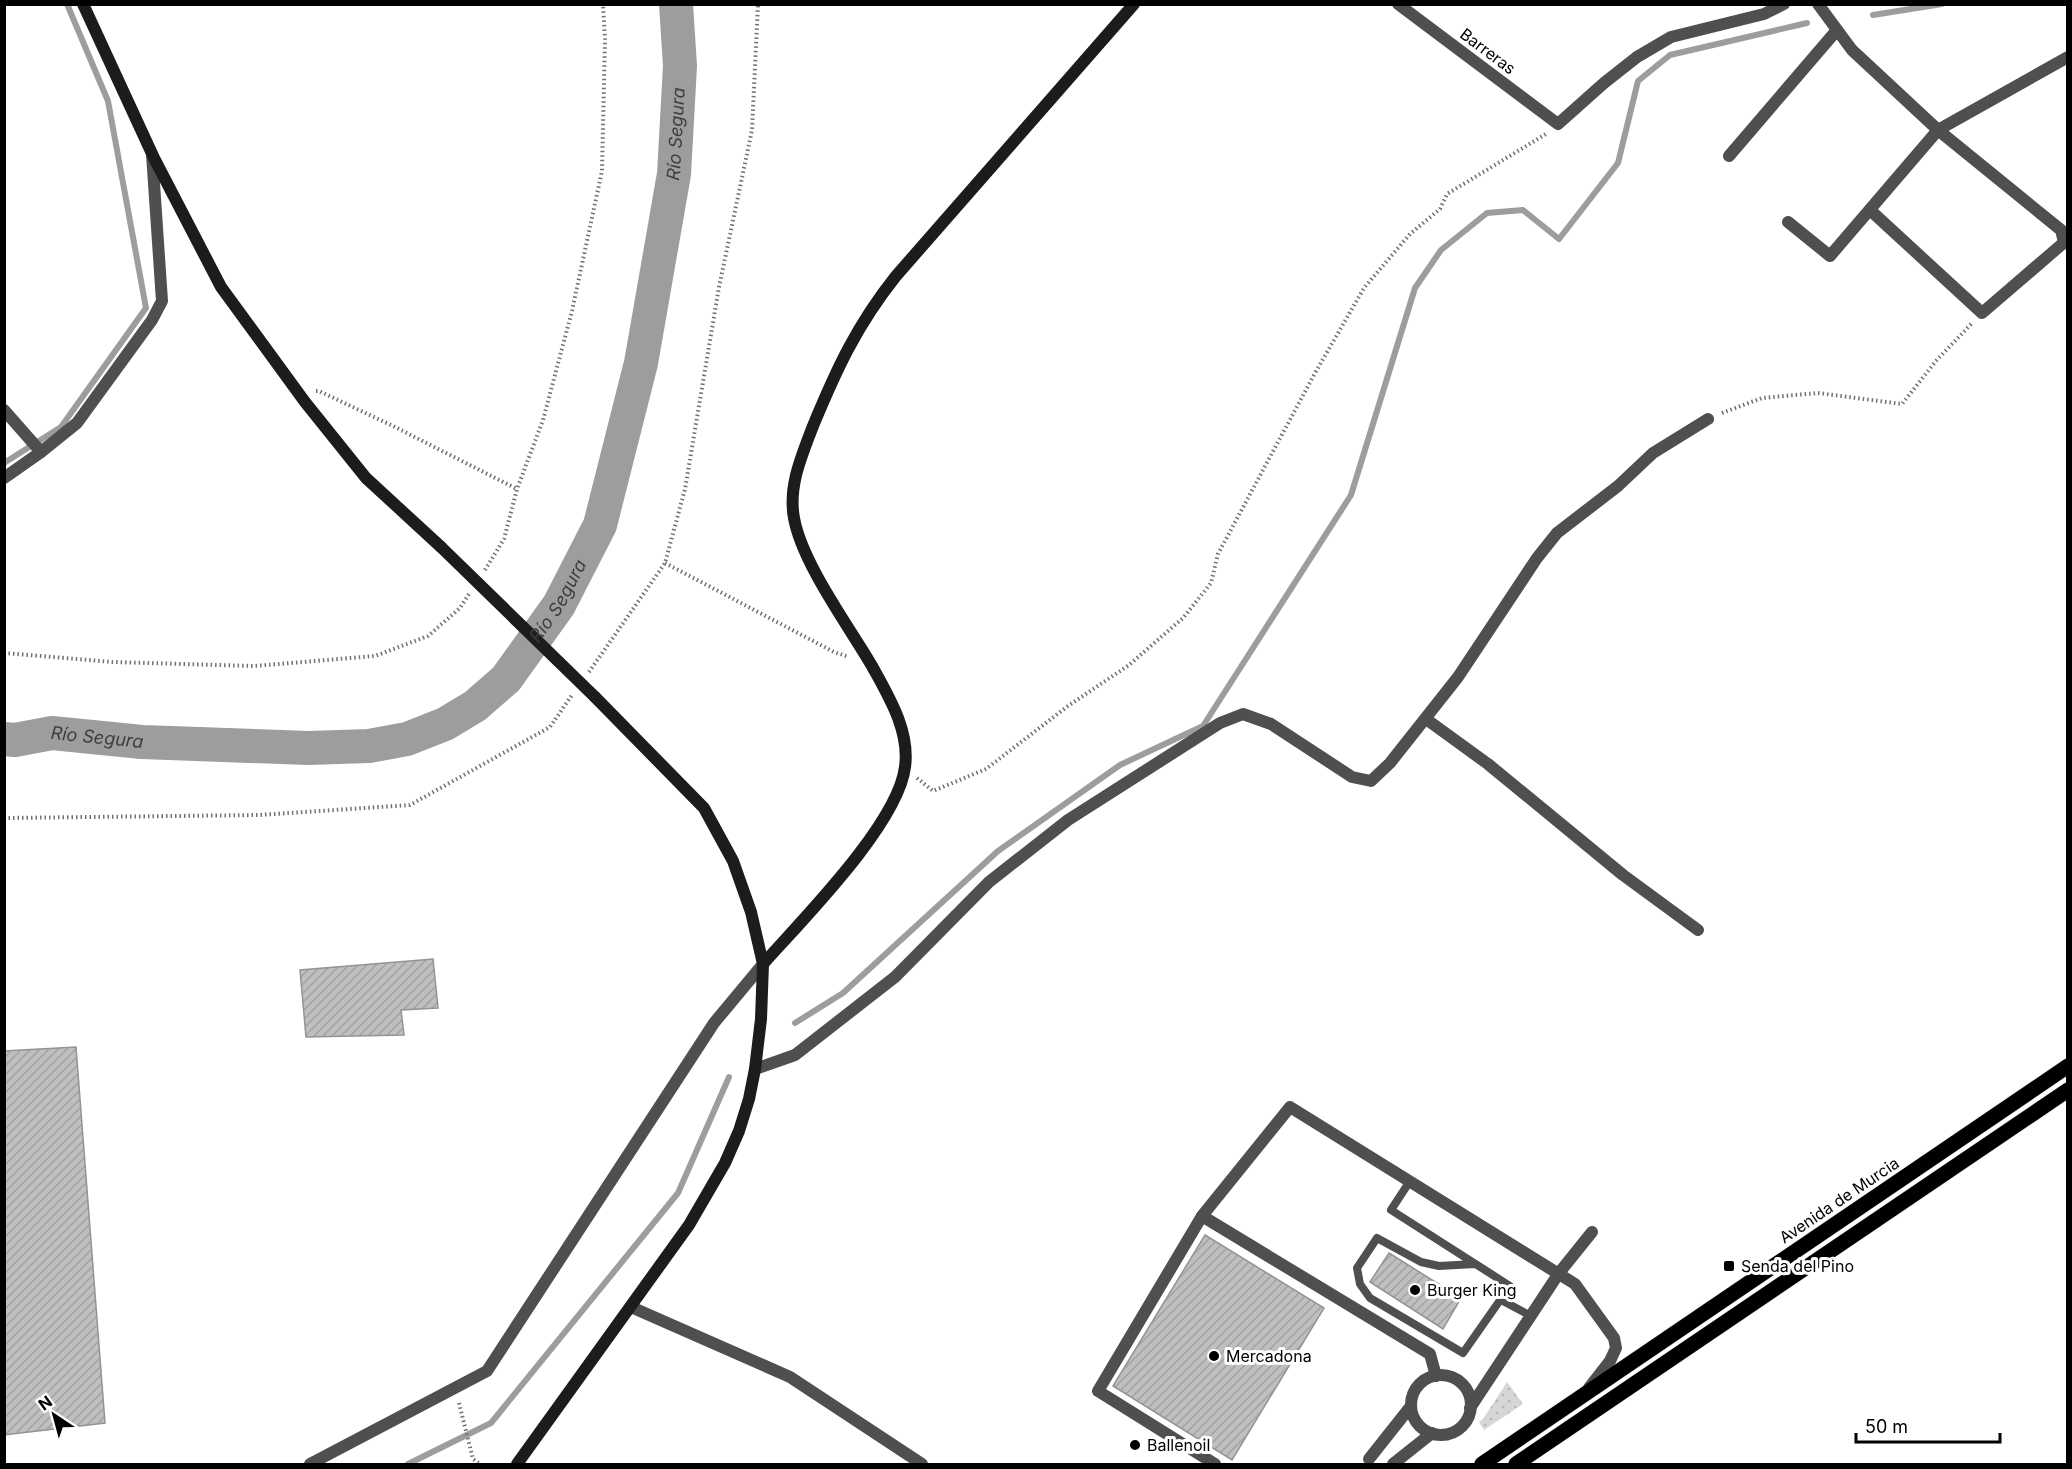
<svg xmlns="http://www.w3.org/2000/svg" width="2072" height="1469" font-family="Inter,sans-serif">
	<defs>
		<pattern id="park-dots" width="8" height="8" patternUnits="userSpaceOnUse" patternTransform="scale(1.5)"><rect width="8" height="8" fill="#d6d6d6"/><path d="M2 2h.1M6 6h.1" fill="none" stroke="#b6b6b6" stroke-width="1.8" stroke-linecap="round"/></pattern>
		<pattern id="building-hatch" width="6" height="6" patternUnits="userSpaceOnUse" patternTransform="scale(1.5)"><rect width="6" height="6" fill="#bfbfbf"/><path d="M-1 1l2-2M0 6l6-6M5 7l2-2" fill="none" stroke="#a2a2a2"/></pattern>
	</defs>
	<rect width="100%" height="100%" fill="#fff"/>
	<polygon fill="url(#park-dots)" points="1507,1382 1523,1404 1484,1430 1479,1422 1483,1419"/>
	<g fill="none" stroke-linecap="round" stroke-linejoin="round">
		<g stroke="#9d9d9d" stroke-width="6">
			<polyline points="1873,15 1942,4"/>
			<polyline points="4,463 61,427 146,308 108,101 67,4"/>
			<polyline points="795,1023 843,993 998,851 1120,765 1203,726 1351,495 1415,288 1441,250 1487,213 1523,210 1559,239 1618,163 1638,81 1670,55 1807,23"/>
			<polyline points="408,1464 491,1423 678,1193 729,1077"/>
		</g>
		<path stroke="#9d9d9d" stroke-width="34" id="s1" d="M4 739 15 740 52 733 142 742 308 748 369 746 407 739 445 724 475 706 506 679 559 605 600 525 641 363 674 174 680 66 676 4"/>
	</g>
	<g fill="url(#building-hatch)" stroke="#939393" stroke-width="1.5">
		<polygon points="433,959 438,1008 401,1010 404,1035 306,1037 300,970"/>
		<polygon points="76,1047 105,1423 4,1435 4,1051"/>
		<polygon points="1205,1235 1324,1308 1232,1460 1113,1386"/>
		<polygon points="1389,1253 1461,1298 1443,1329 1370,1282"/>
	</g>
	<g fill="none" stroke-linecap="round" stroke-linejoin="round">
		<defs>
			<g id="primary">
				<polyline points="1482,1464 2068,1066"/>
				<polyline points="1516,1464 2068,1090"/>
			</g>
		</defs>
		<use href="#primary" stroke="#dbdbdb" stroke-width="16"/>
		<g stroke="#717171" stroke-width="4" stroke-dasharray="1.5 3" stroke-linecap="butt">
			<polyline points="316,391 319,391 393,426 517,489"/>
			<polyline points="1722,413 1762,398 1818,393 1902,404 1936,361 1973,322"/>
			<polyline points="665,563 834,652 849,657"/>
			<polyline points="485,570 504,539 517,489 543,420 572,311 602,171 605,39 603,4"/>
			<polyline points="4,653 113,662 254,666 375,656 428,636 460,608 469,594"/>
			<polyline points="589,672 665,563 685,489 719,287 752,130 758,4"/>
			<polyline points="917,778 933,791 986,769 1068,706 1129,665 1183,618 1211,583 1218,554 1315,373 1364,288 1410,234 1440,209 1447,194 1546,134"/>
			<polyline points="4,818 259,815 410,805 550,727 572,695"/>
			<polyline points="459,1403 473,1459 480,1464"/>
		</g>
		<g stroke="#4f4f4f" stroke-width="8">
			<polyline points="1410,1181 1391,1210 1510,1286 1463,1353 1370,1298 1360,1284 1357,1268 1377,1238 1421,1262 1439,1266 1475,1264"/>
			<polyline points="1501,1300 1531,1316"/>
		</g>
		<g stroke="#4f4f4f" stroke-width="12">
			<polyline points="1398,4 1558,124 1604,83 1637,57 1671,37 1764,14 1784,4"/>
			<polyline points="1818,4 1852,50 1938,130 2061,230 2064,242 2068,244"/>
			<polyline points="1729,156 1837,30"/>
			<polyline points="1870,210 1982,313 2068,239"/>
			<polyline points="1788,222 1830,256 1938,130 2068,57"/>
			<polyline points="4,410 41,452 77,423 152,320 162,301 152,154"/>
			<polyline points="4,478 41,452"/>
			<polyline points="1426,719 1488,764 1623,875 1698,930"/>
			<polyline points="755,1069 795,1055 895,977 989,882 1068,820 1220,723 1243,714 1271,724 1352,777 1371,781 1390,763 1458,677 1537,558 1557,533 1618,486 1653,453 1708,419"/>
			<polyline points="1202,1216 1430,1354 1436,1376"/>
			<polyline points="631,1307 790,1377 922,1464"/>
			<circle cx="1441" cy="1405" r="30"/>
			<polyline points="1470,1408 1559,1273 1592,1232"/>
			<polyline points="1369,1459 1411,1406"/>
			<polyline points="310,1464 487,1371 714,1023 763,964"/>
			<polyline points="1215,1464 1098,1391 1202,1216 1290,1107 1575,1284 1614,1338 1616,1348 1610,1361 1589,1388"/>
			<polyline points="1393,1464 1432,1433"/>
		</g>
		<g stroke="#1c1c1c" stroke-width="12">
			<polyline points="83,4 154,158 221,287 305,402 366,478 441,547"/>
			<path d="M763 964C802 920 898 824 905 767 910 731 889 697 872 666 848 625 802 563 794 518 788 486 802 455 813 426 837 368 857 325 896 276L1134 4"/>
			<polyline points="517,1464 689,1225 725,1163 739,1131 749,1099 755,1069 761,1019 763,964 751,912 733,861 704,808 595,697"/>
		</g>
		<use href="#primary" stroke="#000" stroke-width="15"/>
		<polyline stroke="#1c1c1c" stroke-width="12" points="441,547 595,697"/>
	</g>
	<g fill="#000" stroke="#fff" stroke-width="2">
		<rect x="1723" y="1260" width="12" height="12" rx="3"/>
		<circle cx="1415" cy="1290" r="6"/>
		<circle cx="1214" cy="1356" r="6"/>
		<circle cx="1135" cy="1445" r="6"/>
	</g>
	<g text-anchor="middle" stroke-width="6" stroke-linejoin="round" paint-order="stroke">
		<g font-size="16" fill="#000" stroke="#fff">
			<text transform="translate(1488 51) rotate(37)" y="6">Barreras</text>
			<text transform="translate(1839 1200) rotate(-34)" y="6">Avenida de Murcia</text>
		</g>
		<g font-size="16" fill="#000" stroke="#fff" text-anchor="start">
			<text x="1741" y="1272">Senda del Pino</text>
			<text x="1427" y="1296">Burger King</text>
			<text x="1226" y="1362">Mercadona</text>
			<text x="1147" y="1451">Ballenoil</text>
		</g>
		<g font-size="18" font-style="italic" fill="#3e3e3e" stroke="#fff">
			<text dy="6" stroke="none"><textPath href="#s1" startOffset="1102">Río Segura</textPath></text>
			<text dy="6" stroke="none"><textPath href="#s1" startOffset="616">Río Segura</textPath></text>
			<text dy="6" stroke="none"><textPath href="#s1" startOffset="94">Río Segura</textPath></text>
		</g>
	</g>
	<rect width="2072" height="1469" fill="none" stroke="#000000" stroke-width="12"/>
	<g transform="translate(54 1415) rotate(324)" stroke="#ffffff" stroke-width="4.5" paint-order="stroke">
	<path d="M0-4.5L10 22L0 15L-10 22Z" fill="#000000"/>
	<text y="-9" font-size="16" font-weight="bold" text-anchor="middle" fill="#000000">N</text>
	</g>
	<path d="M1856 1433v9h144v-9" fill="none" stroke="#000000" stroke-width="3"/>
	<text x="1865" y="1433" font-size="18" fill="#000000" stroke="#ffffff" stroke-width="4.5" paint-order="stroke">50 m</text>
</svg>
